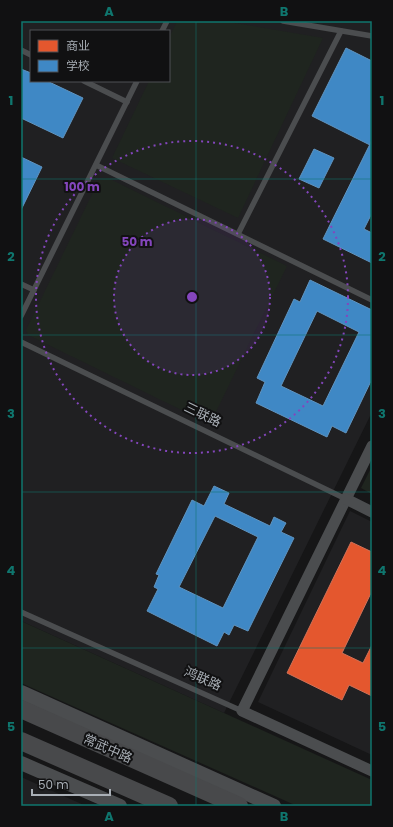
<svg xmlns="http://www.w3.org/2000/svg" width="393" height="827" font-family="Poppins,'Noto Sans SC',sans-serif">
	<rect width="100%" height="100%" fill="#161617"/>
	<g fill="#202022" fill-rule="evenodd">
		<path d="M21 21H372V412L224 713 21 621ZM31 31H169V81H31Z"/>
		<polygon points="350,511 372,522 372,755 258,702"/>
		<polygon points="21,777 86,806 21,806"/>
	</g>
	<g fill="#1f251f">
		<polygon points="177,21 223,21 323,38 238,218 112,158 149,81 169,81 169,38"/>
		<polygon points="108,178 287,266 210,424 28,335 26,330 99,180"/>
		<polygon points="372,466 372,494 361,488"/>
		<polygon points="21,621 372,780 372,806 297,806 21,683"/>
	</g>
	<polygon fill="#e4572e" stroke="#d27157" points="351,542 372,552 372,591 342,653 363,663 372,645 372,696 349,685 342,700 287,673"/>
	<g fill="#3f88c5" stroke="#5f94c0" fill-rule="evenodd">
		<polygon points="346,48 372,61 372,140 370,145 312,116"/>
		<polygon points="21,69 31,73 31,81 47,81 83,98 63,138 21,118"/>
		<polygon points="372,140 372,213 364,229 372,233 372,263 323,239"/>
		<polygon points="314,149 334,158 319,188 299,179"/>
		<polygon points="21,157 42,167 21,210"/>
		<path d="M310 280 372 310V379L346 433 332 426 327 437 256 403 265 382 257 378 294 299 300 302ZM317 311 359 332 323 406 281 386Z"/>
		<path d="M214 486 229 493 224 504 270 526 274 517 286 523 281 532 294 538 248 631 234 625 229 635 224 632 217 646 147 611 158 589 154 587 159 575 156 574 192 500 204 506ZM215 516 258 537 223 608 179 587Z"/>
	</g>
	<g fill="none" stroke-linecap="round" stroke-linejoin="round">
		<g stroke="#4b4d4f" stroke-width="5.5">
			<polyline points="283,21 372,36"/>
			<polyline points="162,31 167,21"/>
			<polyline points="21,50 31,55"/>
			<polyline points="84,81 127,102"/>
			<polyline points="96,165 372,300"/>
			<polyline points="238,234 341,31"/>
			<polyline points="21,284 34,290"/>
			<polyline points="21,316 137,81"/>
			<polyline points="21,342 346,499"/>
			<polyline points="21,612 242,711"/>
		</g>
		<g stroke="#4b4d4f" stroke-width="11">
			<polyline points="372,446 242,711 372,771"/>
			<polyline points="346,499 372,512"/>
		</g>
		<g stroke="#4b4d4f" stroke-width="14">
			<polyline points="21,692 63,711 274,806"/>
			<polyline points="21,763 120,806"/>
		</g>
		<g stroke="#48494b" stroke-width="18">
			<polyline points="21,709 239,806"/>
			<polyline points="21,741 169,806"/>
		</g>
	</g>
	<path fill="none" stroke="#0f766e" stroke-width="1" stroke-opacity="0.55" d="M196 21V806M21 179H372M21 335H372M21 492H372M21 648H372"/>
	<circle cx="192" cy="297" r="78" fill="#8446bd" fill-opacity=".12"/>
	<g fill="none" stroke="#8446bd" stroke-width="2" stroke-dasharray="2 4">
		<circle cx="192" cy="297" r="78"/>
		<circle cx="192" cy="297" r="156"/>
	</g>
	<g text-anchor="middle" stroke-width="4" stroke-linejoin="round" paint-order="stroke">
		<g font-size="13" fill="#a9afb6" stroke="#111112">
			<text transform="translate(203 414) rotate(26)" y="5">三联路</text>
			<text transform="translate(203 678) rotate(24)" y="5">鸿联路</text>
			<text transform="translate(108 748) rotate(24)" y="5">常武中路</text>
		</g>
	</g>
	<circle cx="192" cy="297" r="6" fill="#8446bd" stroke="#111112" stroke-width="2"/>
	<g font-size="12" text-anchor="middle" font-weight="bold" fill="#8446bd" stroke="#111112" stroke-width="4" stroke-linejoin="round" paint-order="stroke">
		<text x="82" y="191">100 m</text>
		<text x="137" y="246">50 m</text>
	</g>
	<rect width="393" height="827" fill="none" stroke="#111112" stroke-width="44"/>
	<rect x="30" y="30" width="140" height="52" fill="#111112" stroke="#4e5054"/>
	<rect x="38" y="40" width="20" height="12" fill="#e4572e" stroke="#4e5054"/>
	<text x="66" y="50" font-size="12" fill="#a9afb6">商业</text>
	<rect x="38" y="60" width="20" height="12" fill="#3f88c5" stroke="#4e5054"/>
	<text x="66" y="70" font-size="12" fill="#a9afb6">学校</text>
	<path d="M32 789v6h78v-6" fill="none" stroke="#a9afb6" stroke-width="2"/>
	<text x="38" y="789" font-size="12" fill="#a9afb6" stroke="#111112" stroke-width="3" paint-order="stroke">50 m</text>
	<rect x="22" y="22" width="349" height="783" fill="none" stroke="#0f766e" stroke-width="1.5"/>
	<g font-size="13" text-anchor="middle" font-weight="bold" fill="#0f766e">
		<text x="109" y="16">A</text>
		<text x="284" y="16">B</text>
		<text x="11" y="105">1</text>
		<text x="382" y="105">1</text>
		<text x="11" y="261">2</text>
		<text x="382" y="261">2</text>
		<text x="11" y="418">3</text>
		<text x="382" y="418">3</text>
		<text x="11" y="575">4</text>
		<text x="382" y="575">4</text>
		<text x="11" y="731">5</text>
		<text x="382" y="731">5</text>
		<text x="109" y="821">A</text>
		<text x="284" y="821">B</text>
	</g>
</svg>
